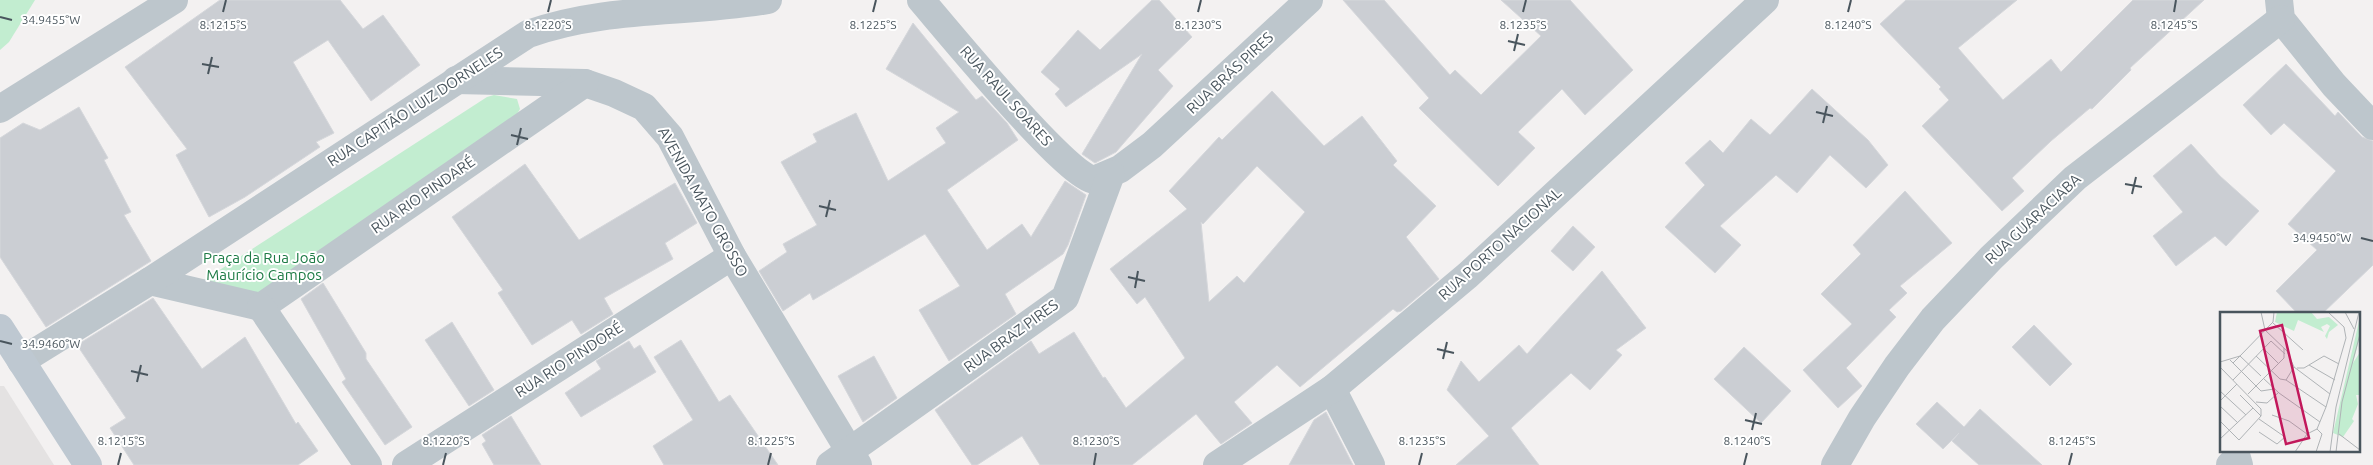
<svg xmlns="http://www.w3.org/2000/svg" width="2373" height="465" font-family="Ubuntu,sans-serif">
	<rect width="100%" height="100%" fill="#f3f1f1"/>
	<polygon fill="#e4e2e2" points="0,386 4,386 54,465 0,465"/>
	<g fill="#c2edd0">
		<polygon points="0,0 35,0 9,42 0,50"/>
		<polygon points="494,95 517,99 520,109 517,114 259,294 201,282 487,97"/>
	</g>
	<g fill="#cbced3" stroke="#d5d7db" fill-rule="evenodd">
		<polygon points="220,0 340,0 363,29 383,15 420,65 371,101 328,40 293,62 334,133 316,142 320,147 245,197 209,217 176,155 187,149 125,67"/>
		<polygon points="1152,0 1159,0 1192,37 1158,70 1173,86 1116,152 1095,163 1082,154 1142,54 1066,107 1055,94 1060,89 1041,72 1078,30 1100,50"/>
		<polygon points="1343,0 1384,0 1450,75 1455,70 1481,95 1541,36 1501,0 1570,0 1633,70 1585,115 1562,89 1518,132 1535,148 1498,186 1419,108 1429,98"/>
		<polygon points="1906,0 2017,0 1958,48 2003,100 2051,59 2061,72 2133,0 2204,0 2130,68 2131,70 2092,109 2090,108 2051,141 2012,178 2024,191 2002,211 1922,126 1949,100 1939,89 1941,87 1880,24"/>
		<polygon points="913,23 976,100 982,96 1007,123 1018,140 947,190 987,250 1022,224 1031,237 1065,181 1086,195 1068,245 1063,254 1005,294 1016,314 949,361 919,310 960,286 925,234 813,300 810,293 783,311 759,271 787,252 783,244 817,225 781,162 817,142 813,134 856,113 888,181 946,143 936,128 959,112 886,69"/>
		<polygon points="2286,64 2335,116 2338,112 2362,137 2373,141 2373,265 2322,314 2298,314 2276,291 2317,250 2288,224 2336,171 2284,123 2271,135 2243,105"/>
		<polygon points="1812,89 1868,140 1888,165 1866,188 1830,155 1797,193 1776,175 1720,226 1741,245 1715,273 1665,227 1705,185 1685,163 1710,140 1723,153 1751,119 1770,135"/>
		<path d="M1272 91 1324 146 1362 116 1397 161 1393 165 1436 206 1406 237 1439 279 1401 311 1397 312 1393 309 1300 387 1277 365 1234 402 1252 423 1221 444 1196 414 1132 465H1040L1022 436 977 465H972L935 410 1031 341 1039 354 1074 332 1103 378 1105 377 1126 408 1185 358 1145 297 1137 304 1110 269 1187 209 1169 191 1219 137 1222 140ZM1257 166 1305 212 1244 283 1237 276 1209 302 1201 222 1203 224Z"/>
		<polygon points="79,107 108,158 104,160 131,212 124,215 151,261 46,327 0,257 0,138 23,123 40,130"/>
		<polygon points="2191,144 2220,176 2259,211 2226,246 2215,236 2176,266 2153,236 2183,212 2153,176"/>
		<polygon points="525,164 579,240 675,183 697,223 665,243 673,259 604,298 613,314 581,334 572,320 532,345 498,293 503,290 452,217"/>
		<polygon points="1905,191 1952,243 1900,286 1907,293 1889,310 1896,317 1846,368 1862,386 1838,408 1803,370 1852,324 1821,294 1861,254 1853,245"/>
		<polygon points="1573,226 1595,247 1573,271 1551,251"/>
		<polygon points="1602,271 1646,328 1616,350 1622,355 1590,390 1571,373 1511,428 1539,465 1456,465 1489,436 1447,390 1461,361 1479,382 1519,345 1527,354"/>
		<polygon points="323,283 366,353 366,359 412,427 385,445 342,382 346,379 301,299"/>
		<polygon points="153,298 202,369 245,337 296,424 298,422 318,451 298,465 134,465 110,428 126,418 77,345"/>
		<polygon points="452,322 494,390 469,406 425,340"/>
		<polygon points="2034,325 2072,364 2050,386 2012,347"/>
		<polygon points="681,340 719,402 730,395 778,465 664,465 653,446 693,420 654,357"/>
		<polygon points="629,341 634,349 640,345 656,372 581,417 565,393 601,369 596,361"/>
		<polygon points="1744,347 1791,391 1761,423 1714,379"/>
		<polygon points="874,356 897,398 863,422 838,376"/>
		<polygon points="1937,402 1964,427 1980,409 2042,465 1979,465 1952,441 1959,433 1943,449 1916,424"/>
		<polygon points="1326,412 1353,465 1289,465 1314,420"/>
		<polygon points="511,416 541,465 494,465 482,444 486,441 482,435"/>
	</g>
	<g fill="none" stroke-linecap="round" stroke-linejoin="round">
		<g stroke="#bdc6cc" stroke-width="28">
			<path d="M921 0C945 28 1068 178 1094 180L1120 169 1152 145 1309 0"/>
			<polyline points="2279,0 2281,19 2334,85 2373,126"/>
			<polyline points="456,80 585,83 614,93 644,107 670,137 732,256 858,465"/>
			<polyline points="0,109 174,0"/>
			<polyline points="150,281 261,307"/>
			<polyline points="261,307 585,83"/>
			<polyline points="261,307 368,465"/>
			<path d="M21 361 150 281 528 34C606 6 687 14 768 0"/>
			<polyline points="1332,389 1371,465"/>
			<polyline points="406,465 732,256"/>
			<polyline points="830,465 1065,298 1111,174"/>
			<polyline points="1217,465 1332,389 1468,275 1765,0"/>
			<polyline points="1835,465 1862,418 1897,366 1933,319 1991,258 2075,178 2281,19"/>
			<polyline points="2230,465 2237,458 2239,465"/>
		</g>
		<polyline stroke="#bec8d1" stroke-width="28" points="0,328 88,465"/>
	</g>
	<path fill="none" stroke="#49555d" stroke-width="2" d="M223 12 226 0M548 12 551 0M873 12 876 0M1198 12 1201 0M1523 12 1526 0M1848 12 1851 0M2174 12 2176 0M0 17 12 20M1508 41 1525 45M1514 51 1518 34M202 64 219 67M208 74 212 57M1816 112 1833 116M1823 123 1827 106M511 135 528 139M517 145 521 128M2125 184 2142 187M2132 194 2136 177M819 206 836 210M826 217 830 200M2361 238 2373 241M1128 277 1145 281M1135 288 1138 271M0 341 12 344M1437 349 1454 353M1443 359 1447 342M131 371 148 375M137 382 141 365M1745 420 1762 424M1752 430 1756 413M118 465 121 453M443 465 446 453M768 465 771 453M1094 465 1096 453M1419 465 1422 453M1744 465 1747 453M2069 465 2072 453"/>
	<g text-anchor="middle" stroke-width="4" stroke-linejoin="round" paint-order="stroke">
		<g font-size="15" fill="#49555d" stroke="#fff">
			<text transform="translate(1230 73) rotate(-43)" y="5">RUA BRÁS PIRES</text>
			<text transform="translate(1006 96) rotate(48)" y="5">RUA RAUL SOARES</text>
			<text transform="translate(415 107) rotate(-33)" y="5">RUA CAPITÃO LUIZ DORNELES</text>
			<text transform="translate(423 195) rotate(-35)" y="5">RUA RIO PINDARÉ</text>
			<text transform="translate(703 202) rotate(61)" y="5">AVENIDA MATO GROSSO</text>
			<text transform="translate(2033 219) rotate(-43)" y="5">RUA GUARACIABA</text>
			<text transform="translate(1500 244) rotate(-42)" y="5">RUA PORTO NACIONAL</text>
			<text transform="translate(1011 336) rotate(-36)" y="5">RUA BRAZ PIRES</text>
			<text transform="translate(569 360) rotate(-33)" y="5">RUA RIO PINDORÉ</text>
		</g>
		<g font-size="15" fill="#1d7b45" stroke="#fff">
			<text x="264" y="263">Praça da Rua João<tspan x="264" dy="17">Maurício Campos</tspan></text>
		</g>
	</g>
	<g transform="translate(2220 312)">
		<rect width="140" height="140" fill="#f3f1f1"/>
		<path d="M57 0H91L97 7 109 5 118 13 109 20 107 27 105 24 110 14 107 12 101 15 104 20 78 8 74 19 55 10ZM140 5V24L133 51 140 40V83H136L138 92 132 107 134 109 123 125 113 121Z" fill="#c2edd0"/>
		<path fill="none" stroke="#afb3b6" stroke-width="1" d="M41 0 45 18M125 0 134 17M53 11 83 38M45 18 67 39 74 55 110 82M51 29 65 42M44 37 58 51M36 44 60 67 66 68M10 48 41 79 54 77M0 50 20 44 53 10 54 0M13 51 20 44 41 64M89 53 115 68M0 55 41 97V104L19 128M74 55 66 68 106 95M77 56H84L104 44 119 52M43 66 59 81 100 110M13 68 51 29M0 79 26 103M28 82 64 46V36M20 83 41 104M0 89 17 72M36 90 47 91 58 81M0 94 18 111M52 103 69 109 87 122M0 109 19 128M39 120 57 132 65 125 39 107M119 122 140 138M0 127 33 96M75 140 87 122 97 117 106 95 126 26 124 15 108 0M96 140 102 122 97 117M110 140 116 95 139 0M116 140 122 90 140 22"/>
		<path fill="#c2185b" fill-opacity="0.15" stroke="#c2185b" stroke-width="2.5" d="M62 13 89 126 66 132 40 19Z"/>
		<rect width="140" height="140" fill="none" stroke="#49555d" stroke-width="2.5"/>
	</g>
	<g font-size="12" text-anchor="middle" fill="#49555d" stroke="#fff" stroke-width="4" stroke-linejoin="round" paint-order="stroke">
		<text x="51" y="24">34.9455°W</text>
		<text x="223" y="29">8.1215°S</text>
		<text x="548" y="29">8.1220°S</text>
		<text x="873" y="29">8.1225°S</text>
		<text x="1198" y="29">8.1230°S</text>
		<text x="1523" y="29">8.1235°S</text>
		<text x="2174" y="29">8.1245°S</text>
		<text x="1848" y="29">8.1240°S</text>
		<text x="2322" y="242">34.9450°W</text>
		<text x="51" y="348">34.9460°W</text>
		<text x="121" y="445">8.1215°S</text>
		<text x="446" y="445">8.1220°S</text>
		<text x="771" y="445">8.1225°S</text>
		<text x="1096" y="445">8.1230°S</text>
		<text x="1422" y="445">8.1235°S</text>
		<text x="1747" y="445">8.1240°S</text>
		<text x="2072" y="445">8.1245°S</text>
	</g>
</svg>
